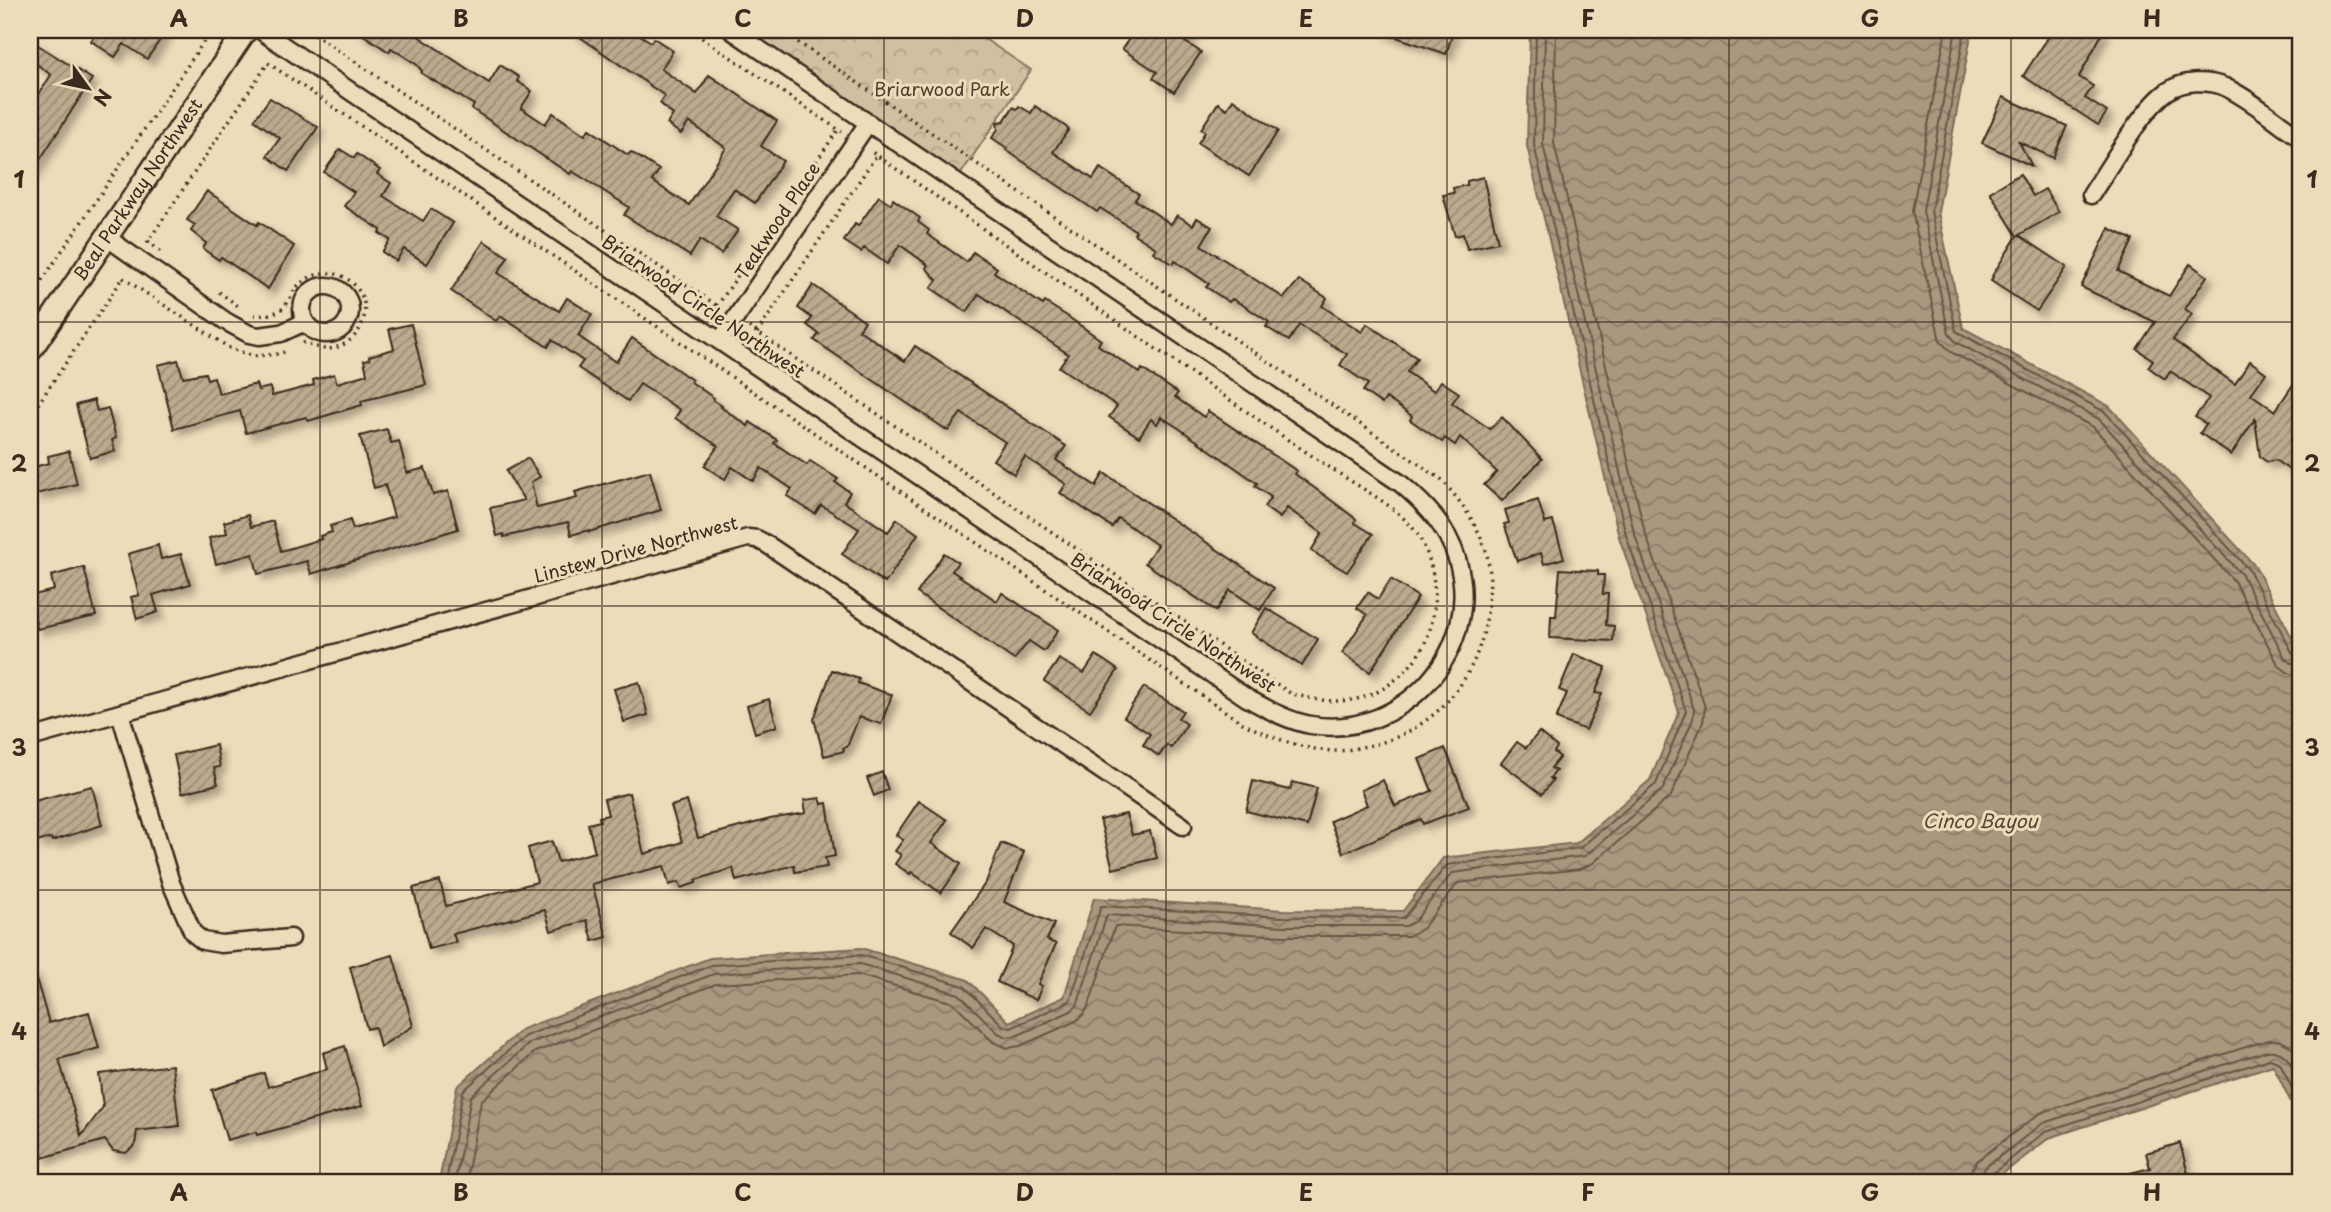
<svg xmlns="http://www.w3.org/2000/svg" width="2331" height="1212" font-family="'Playpen Sans',sans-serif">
	<defs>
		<pattern id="park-crowns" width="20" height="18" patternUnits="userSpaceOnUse" patternTransform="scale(1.75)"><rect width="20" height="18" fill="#d0bfa0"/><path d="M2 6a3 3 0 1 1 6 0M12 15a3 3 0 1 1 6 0" fill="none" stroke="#b4a489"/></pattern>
		<pattern id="water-waves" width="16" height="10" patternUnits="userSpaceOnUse" patternTransform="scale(1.75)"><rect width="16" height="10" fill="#a9977e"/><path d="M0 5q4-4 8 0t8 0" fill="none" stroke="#8b7b67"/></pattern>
		<pattern id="building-hatch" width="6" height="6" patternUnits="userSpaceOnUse" patternTransform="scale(1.75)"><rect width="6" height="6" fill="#bcaa8e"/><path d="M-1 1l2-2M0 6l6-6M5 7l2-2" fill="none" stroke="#9a8b73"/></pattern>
		<filter id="shadow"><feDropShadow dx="6" dy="6" stdDeviation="3.5" flood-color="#0004"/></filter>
	</defs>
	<rect width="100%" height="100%" fill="#eedbb9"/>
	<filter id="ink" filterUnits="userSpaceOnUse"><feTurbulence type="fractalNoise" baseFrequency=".0143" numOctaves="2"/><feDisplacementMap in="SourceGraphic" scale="14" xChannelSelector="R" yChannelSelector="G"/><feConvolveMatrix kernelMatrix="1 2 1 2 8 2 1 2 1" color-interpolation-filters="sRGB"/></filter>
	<g filter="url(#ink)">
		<polygon fill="url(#park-crowns)" stroke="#86745f" stroke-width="2" points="743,30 971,30 1031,70 960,175"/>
		<polygon fill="url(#water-waves)" stroke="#7d6b58" stroke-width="2" points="1530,30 1972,30 1938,212 1963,328 2109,406 2255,566 2301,655 2301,1123 2273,1065 2049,1138 1992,1182 439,1182 457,1087 522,1029 710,958 861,948 968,980 1009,1022 1064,997 1094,898 1283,910 1403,911 1443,858 1577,843 1650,780 1679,712 1619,537 1527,146"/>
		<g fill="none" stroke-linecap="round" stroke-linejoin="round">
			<g stroke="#675644" stroke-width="2">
				<polyline points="1946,30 1912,211 1940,341 1951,352 2093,427 2234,581 2279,666 2290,674 2301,676"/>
				<polyline points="1956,30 1923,211 1949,334 1956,342 2099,419 2242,575 2285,658 2292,663 2301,665"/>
				<polyline points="1965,30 1931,211 1956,331 2105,412 2249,570 2292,652 2301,656"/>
				<polyline points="446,1182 463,1091 525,1036 712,965 861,955 964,986 1003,1026 1011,1028 1070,1001 1101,906 1283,917 1404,918 1447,865 1580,848 1656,784 1686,711 1626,535 1534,145 1536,30"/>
				<polyline points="455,1182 471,1096 530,1043 714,974 860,964 959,994 998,1033 1007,1037 1016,1036 1071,1011 1077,1006 1107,915 1283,926 1406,926 1415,921 1452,873 1585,856 1663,789 1693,719 1694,709 1634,532 1543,144 1545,30"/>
				<polyline points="466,1182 481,1101 535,1052 716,984 858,975 954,1003 993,1042 1008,1048 1020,1046 1076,1021 1084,1014 1089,1005 1115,926 1283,936 1409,936 1423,928 1458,883 1580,869 1593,863 1671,796 1703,722 1705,707 1644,529 1554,143 1556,30"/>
				<path d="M1969 1182 1971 1171 1977 1161 2040 1113 2268 1040C2285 1039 2294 1047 2301 1062"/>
				<path d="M1980 1182 1981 1174 1986 1167 2043 1123 2267 1051C2289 1048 2294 1071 2301 1087"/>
				<polyline points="1989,1182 1992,1174 2046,1131 2270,1059 2280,1063 2301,1107"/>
			</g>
		</g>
		<g fill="url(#building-hatch)" stroke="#3b2a1e" stroke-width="2" filter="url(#shadow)">
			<polygon points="98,30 167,30 147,59 124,44 115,57 91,41"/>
			<polygon points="356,30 409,30 489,83 500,65 519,77 517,81 532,91 521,108 545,124 553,113 585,135 589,129 628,155 631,152 659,170 652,181 689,205 726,148 689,122 681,134 667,124 673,115 660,103 665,96 570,30 632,30 651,42 654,38 673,51 661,69 697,94 709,75 777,121 761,146 783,161 755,203 734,189 716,216 738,230 721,254 700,240 690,256 624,215 629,207 572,171 570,174 472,109 474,105 421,73 422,71 416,64 391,48 389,52"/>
			<polygon points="1135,30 1194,30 1185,42 1201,52 1174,92 1153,78 1157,72 1122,49"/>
			<polygon points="1381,30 1454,30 1446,54 1381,32"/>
			<polygon points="2053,30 2104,30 2079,77 2093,86 2085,98 2107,112 2098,125 2023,76"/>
			<polygon points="30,40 92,79 30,175 30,108 51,75 30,59"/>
			<polygon points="2003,97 2067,126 2053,158 2019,142 2032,166 1982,143"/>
			<polygon points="270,98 318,127 288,171 267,156 280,138 254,120"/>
			<polygon points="1233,99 1278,131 1249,176 1198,143 1205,132 1201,129 1218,103 1227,109"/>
			<polygon points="1019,106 1031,113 1035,106 1069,129 1053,152 1093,179 1100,168 1139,194 1135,200 1171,224 1177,215 1193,225 1197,218 1212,227 1201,245 1284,298 1299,280 1327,298 1322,306 1362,332 1367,324 1417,358 1407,372 1434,391 1441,381 1459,393 1452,403 1490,429 1502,417 1542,459 1502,501 1484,485 1497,472 1460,437 1455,445 1445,438 1442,442 1410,420 1412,416 1386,398 1382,404 1363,391 1368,384 1340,365 1347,354 1299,325 1289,341 1266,327 1269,322 1243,305 1232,299 1229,302 1206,287 1209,284 1175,261 1173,264 1153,252 1156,248 1134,234 1136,231 1100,208 1097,212 1006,150 1007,148 992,138 998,129 997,122 1004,121 1013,107 1017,109"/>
			<polygon points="340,149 354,158 357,154 380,170 377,174 391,183 383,196 423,221 431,209 453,223 427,264 404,249 396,261 382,252 390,240 379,233 381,230 344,206 354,192 324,172"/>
			<polygon points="2020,174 2033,196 2045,189 2059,212 2019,235 2067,267 2037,311 1991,281 1993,277 1992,276 2017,236 1990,192"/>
			<polygon points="1483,177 1498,242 1467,249 1463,234 1455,236 1443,195 1454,193 1453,188 1467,185 1467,181"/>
			<polygon points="207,191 257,225 259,222 294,246 268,289 221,257 219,260 203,249 206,243 191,231 195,225 187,220"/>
			<polygon points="879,196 891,204 893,199 920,218 918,222 929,230 927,234 967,262 973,252 997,268 994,272 1043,305 1045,302 1067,316 1101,340 1098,345 1140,373 1142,369 1178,393 1175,397 1204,417 1208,411 1297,471 1295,474 1327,497 1356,519 1355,523 1373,534 1347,572 1311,551 1322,533 1287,508 1280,518 1264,507 1271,497 1255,486 1257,483 1177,427 1161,417 1157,424 1151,419 1139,437 1109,417 1117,406 1059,367 1068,354 979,294 967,312 931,288 937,280 926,268 928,265 900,245 887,264 864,248 861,252 844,241 855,224 858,226"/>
			<polygon points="2109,228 2133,240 2118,271 2169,296 2190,264 2207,276 2185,309 2192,314 2173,340 2235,384 2250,361 2266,373 2251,394 2275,411 2301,373 2301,478 2275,460 2267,462 2260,457 2255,419 2231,455 2200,433 2206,424 2195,417 2209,398 2170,371 2165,379 2148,367 2153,360 2137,349 2155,322 2081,287"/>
			<polygon points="484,241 508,257 498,273 559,311 567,298 592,314 578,336 616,362 632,338 692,380 691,382 714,398 713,400 722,406 721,407 748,426 750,422 777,440 774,443 807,465 810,461 838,479 835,482 850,492 844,502 888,532 897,519 918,534 885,583 842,554 859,529 821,505 815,514 787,496 792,489 761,468 753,481 732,467 725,479 704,466 718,446 675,418 680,410 640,384 628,401 578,368 583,361 552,340 548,347 500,316 496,321 451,291"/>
			<polygon points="813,285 865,321 859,330 905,361 915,346 1066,446 1056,460 1096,486 1104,473 1274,588 1260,610 1230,590 1216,611 1145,563 1157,545 1118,518 1112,527 1060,493 1066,484 1025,457 1014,474 993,460 1005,442 961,413 948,431 814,340 819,334 807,325 812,318 798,308"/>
			<polygon points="411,324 426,385 361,401 362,405 308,421 306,417 246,433 240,411 174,429 158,365 178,360 183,377 205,373 207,379 214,377 219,394 256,384 258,390 270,387 272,396 314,385 313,380 334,374 337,383 367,374 364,360 370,359 369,356 394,349 389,329"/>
			<polygon points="94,400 97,411 108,408 116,438 112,440 115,451 90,458 76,405"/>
			<polygon points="387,429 391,443 399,441 407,473 425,468 433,495 448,491 458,529 311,574 307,561 258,574 253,554 216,564 209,538 227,533 224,522 248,515 251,527 273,521 281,551 321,539 320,536 332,532 330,526 350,520 353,529 394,517 385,485 374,488 360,436"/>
			<polygon points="69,451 77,484 36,494 30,468 49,463 48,456"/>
			<polygon points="528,458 540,477 531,482 537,508 577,498 575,492 650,471 661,510 589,532 589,530 571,535 568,522 504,537 504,534 497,536 490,508 524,500 506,471"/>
			<polygon points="1538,500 1545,523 1553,521 1564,558 1544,564 1541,553 1517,561 1504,524 1509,523 1505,510"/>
			<polygon points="158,545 161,559 181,554 190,584 153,595 158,612 137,619 131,597 139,595 128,554"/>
			<polygon points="944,553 958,562 952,571 997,601 1002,593 1058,630 1044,651 1029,641 1014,660 917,593"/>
			<polygon points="84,567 96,616 37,629 30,596 54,590 51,576"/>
			<polygon points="1560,569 1598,571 1598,575 1604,575 1603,594 1608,594 1606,625 1614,626 1613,641 1550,638 1551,616 1556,616"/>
			<polygon points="1391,579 1418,597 1370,672 1342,653 1367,615 1357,608 1368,592 1378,599"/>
			<polygon points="1266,608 1318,639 1302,666 1251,633"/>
			<polygon points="1574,654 1606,667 1595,693 1602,694 1586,730 1556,719 1567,693 1559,690"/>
			<polygon points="1096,655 1118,670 1090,711 1044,681 1059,659 1084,673"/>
			<polygon points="832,670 859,679 858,683 892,695 881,724 859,717 847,747 843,748 844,751 824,756 814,719"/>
			<polygon points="639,682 648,715 624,722 614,689"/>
			<polygon points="1144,687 1183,711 1178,718 1187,724 1171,748 1167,745 1159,756 1143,745 1150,734 1124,717"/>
			<polygon points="769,699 777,726 755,733 747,706"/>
			<polygon points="1539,732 1557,747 1554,752 1560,757 1551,768 1556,771 1550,778 1553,780 1542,794 1501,763 1517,742 1526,748"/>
			<polygon points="216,745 220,767 214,768 218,784 182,793 174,755"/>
			<polygon points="1445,748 1469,807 1423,824 1421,819 1343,853 1330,821 1367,805 1361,790 1383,780 1395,806 1432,791 1419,759"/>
			<polygon points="882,772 888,790 874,796 867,778"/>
			<polygon points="1253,781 1290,790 1292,782 1317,788 1307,826 1246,811"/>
			<polygon points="92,786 102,825 52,841 51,838 37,842 30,802"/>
			<polygon points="629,793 644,854 682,842 671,806 687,801 698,838 770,819 806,813 804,800 820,798 822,804 827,803 835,856 825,858 827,867 795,872 794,865 736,881 733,868 696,880 696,883 681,888 679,882 669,885 664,866 592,884 607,937 593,941 587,920 551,931 545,910 453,934 456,942 429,949 413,888 440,881 446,906 537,882 528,848 552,841 558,862 595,852 588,824 600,821 599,817 608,815 604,799"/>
			<polygon points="919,801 947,820 931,843 961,864 941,893 911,872 910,874 895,864 901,855 895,851 903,840 896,835"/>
			<polygon points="1126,814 1132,835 1150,831 1157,858 1113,869 1100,820"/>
			<polygon points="1001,843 1024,852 1004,902 1054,924 1047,940 1056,944 1038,984 1042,986 1036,1000 997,982 1013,946 986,929 973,948 951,932 986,882"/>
			<polygon points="393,955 413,1026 380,1047 375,1027 367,1029 350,967"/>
			<polygon points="34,971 49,1023 89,1012 99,1048 59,1059 81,1136 103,1107 99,1074 172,1065 179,1126 137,1131 135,1145 126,1153 113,1151 105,1140 42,1158 36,1138 30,1135 30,972"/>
			<polygon points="345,1046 362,1106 257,1135 256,1132 227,1140 212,1090 264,1073 268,1087 327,1069 323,1053"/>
			<polygon points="2180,1143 2190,1182 2116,1182 2115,1177 2150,1168 2146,1153"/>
		</g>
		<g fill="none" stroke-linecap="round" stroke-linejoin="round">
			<defs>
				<g id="minor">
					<path d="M260 30 1247 698C1267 709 1288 721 1311 725 1403 740 1485 648 1457 559 1447 526 1426 505 1400 483L731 30"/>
					<path d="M2091 195C2109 168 2142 109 2168 91 2183 80 2208 80 2225 87 2253 100 2276 122 2301 138"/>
					<polyline points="106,237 227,322 249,334 259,336 281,333 305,322"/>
					<circle cx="326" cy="310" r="24"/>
					<polyline points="720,341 868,123"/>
					<polyline points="120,713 171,883 193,933 203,941 221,944 291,938"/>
					<polyline points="30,738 748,538 757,539 768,545 1183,826"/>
				</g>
				<g id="secondary">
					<path id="s1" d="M30 351 246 30"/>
				</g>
			</defs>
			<use href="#minor" stroke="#3b2a1e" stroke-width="21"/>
			<use href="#secondary" stroke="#3b2a1e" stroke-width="26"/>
			<g stroke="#3b2a1e" stroke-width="3.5" stroke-dasharray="2 5" stroke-linecap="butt">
				<polyline points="308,30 722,309"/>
				<polyline points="690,30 842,132"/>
				<path d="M268 63 1244 724C1274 738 1302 750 1335 751 1347 751 1360 747 1372 745 1440 729 1483 672 1488 604 1489 592 1491 578 1489 566 1485 533 1462 503 1441 479L780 30"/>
				<polyline points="148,241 161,252"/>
				<polyline points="147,243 268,63"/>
				<polyline points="123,278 231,349 254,356 279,354 287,351"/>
				<polyline points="219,292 241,308"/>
				<polyline points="30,298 207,37 208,30"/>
				<polyline points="717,306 838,130"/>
				<path d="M254 315C264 316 277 314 284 307 289 302 291 294 295 289 313 268 344 267 359 291 375 316 355 348 327 349 319 349 309 344 301 342"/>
				<path d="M749 327 1290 693C1324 704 1362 706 1391 683 1402 675 1413 664 1420 652 1442 616 1439 560 1412 527 1392 504 1361 488 1335 471 1309 454 1282 436 1256 418 1127 329 998 239 869 150"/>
				<polyline points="757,333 876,156"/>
				<polyline points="30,416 123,278"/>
			</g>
			<use href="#minor" stroke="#eedbb9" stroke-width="16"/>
			<use href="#secondary" stroke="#eedbb9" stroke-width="21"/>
		</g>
	</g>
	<path fill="none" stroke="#3b2a1e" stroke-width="2" stroke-opacity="0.55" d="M320 30V1182M602 30V1182M884 30V1182M1166 30V1182M1447 30V1182M1729 30V1182M2011 30V1182M30 322H2301M30 606H2301M30 890H2301"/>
	<g text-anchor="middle" stroke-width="6" stroke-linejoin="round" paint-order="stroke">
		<g font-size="18" fill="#514032" stroke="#eedbb9">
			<text x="942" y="96">Briarwood Park</text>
		</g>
		<g font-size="18" fill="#3b2a1e" stroke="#eedbb9">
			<text dy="6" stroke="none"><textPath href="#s1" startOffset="194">Beal Parkway Northwest</textPath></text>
			<text transform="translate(778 221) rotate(-56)" y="6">Teakwood Place</text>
			<text transform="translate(703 307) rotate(34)" y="6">Briarwood Circle Northwest</text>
			<text transform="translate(636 550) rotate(-15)" y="6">Linstew Drive Northwest</text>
			<text transform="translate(1173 623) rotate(33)" y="6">Briarwood Circle Northwest</text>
		</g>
		<g font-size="19" font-style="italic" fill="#564536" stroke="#eedbb9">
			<text x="1980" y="828">Cinco Bayou</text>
		</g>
	</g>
	<rect width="2331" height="1212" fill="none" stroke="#eedbb9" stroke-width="77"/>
	<g transform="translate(88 88) rotate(123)" stroke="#eedbb9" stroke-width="5" paint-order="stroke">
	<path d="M0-5L12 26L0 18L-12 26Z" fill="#3b2a1e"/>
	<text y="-10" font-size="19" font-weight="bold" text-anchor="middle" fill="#3b2a1e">N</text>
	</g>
	<rect x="38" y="38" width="2254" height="1136" fill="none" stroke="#3b2a1e" stroke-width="2.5"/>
	<g font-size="23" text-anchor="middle" font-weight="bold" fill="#3b2a1e">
		<text x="179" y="27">A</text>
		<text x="461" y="27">B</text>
		<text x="743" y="27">C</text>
		<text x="1025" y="27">D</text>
		<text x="1306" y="27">E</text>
		<text x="1588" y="27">F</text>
		<text x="1870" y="27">G</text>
		<text x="2152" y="27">H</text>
		<text x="19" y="188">1</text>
		<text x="2312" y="188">1</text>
		<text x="19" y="472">2</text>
		<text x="2312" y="472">2</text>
		<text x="19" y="756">3</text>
		<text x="2312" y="756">3</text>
		<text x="19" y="1040">4</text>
		<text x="2312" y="1040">4</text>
		<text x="179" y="1201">A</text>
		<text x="461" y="1201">B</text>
		<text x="743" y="1201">C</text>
		<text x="1025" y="1201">D</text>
		<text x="1306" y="1201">E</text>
		<text x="1588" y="1201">F</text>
		<text x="1870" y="1201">G</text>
		<text x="2152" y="1201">H</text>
	</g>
</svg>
